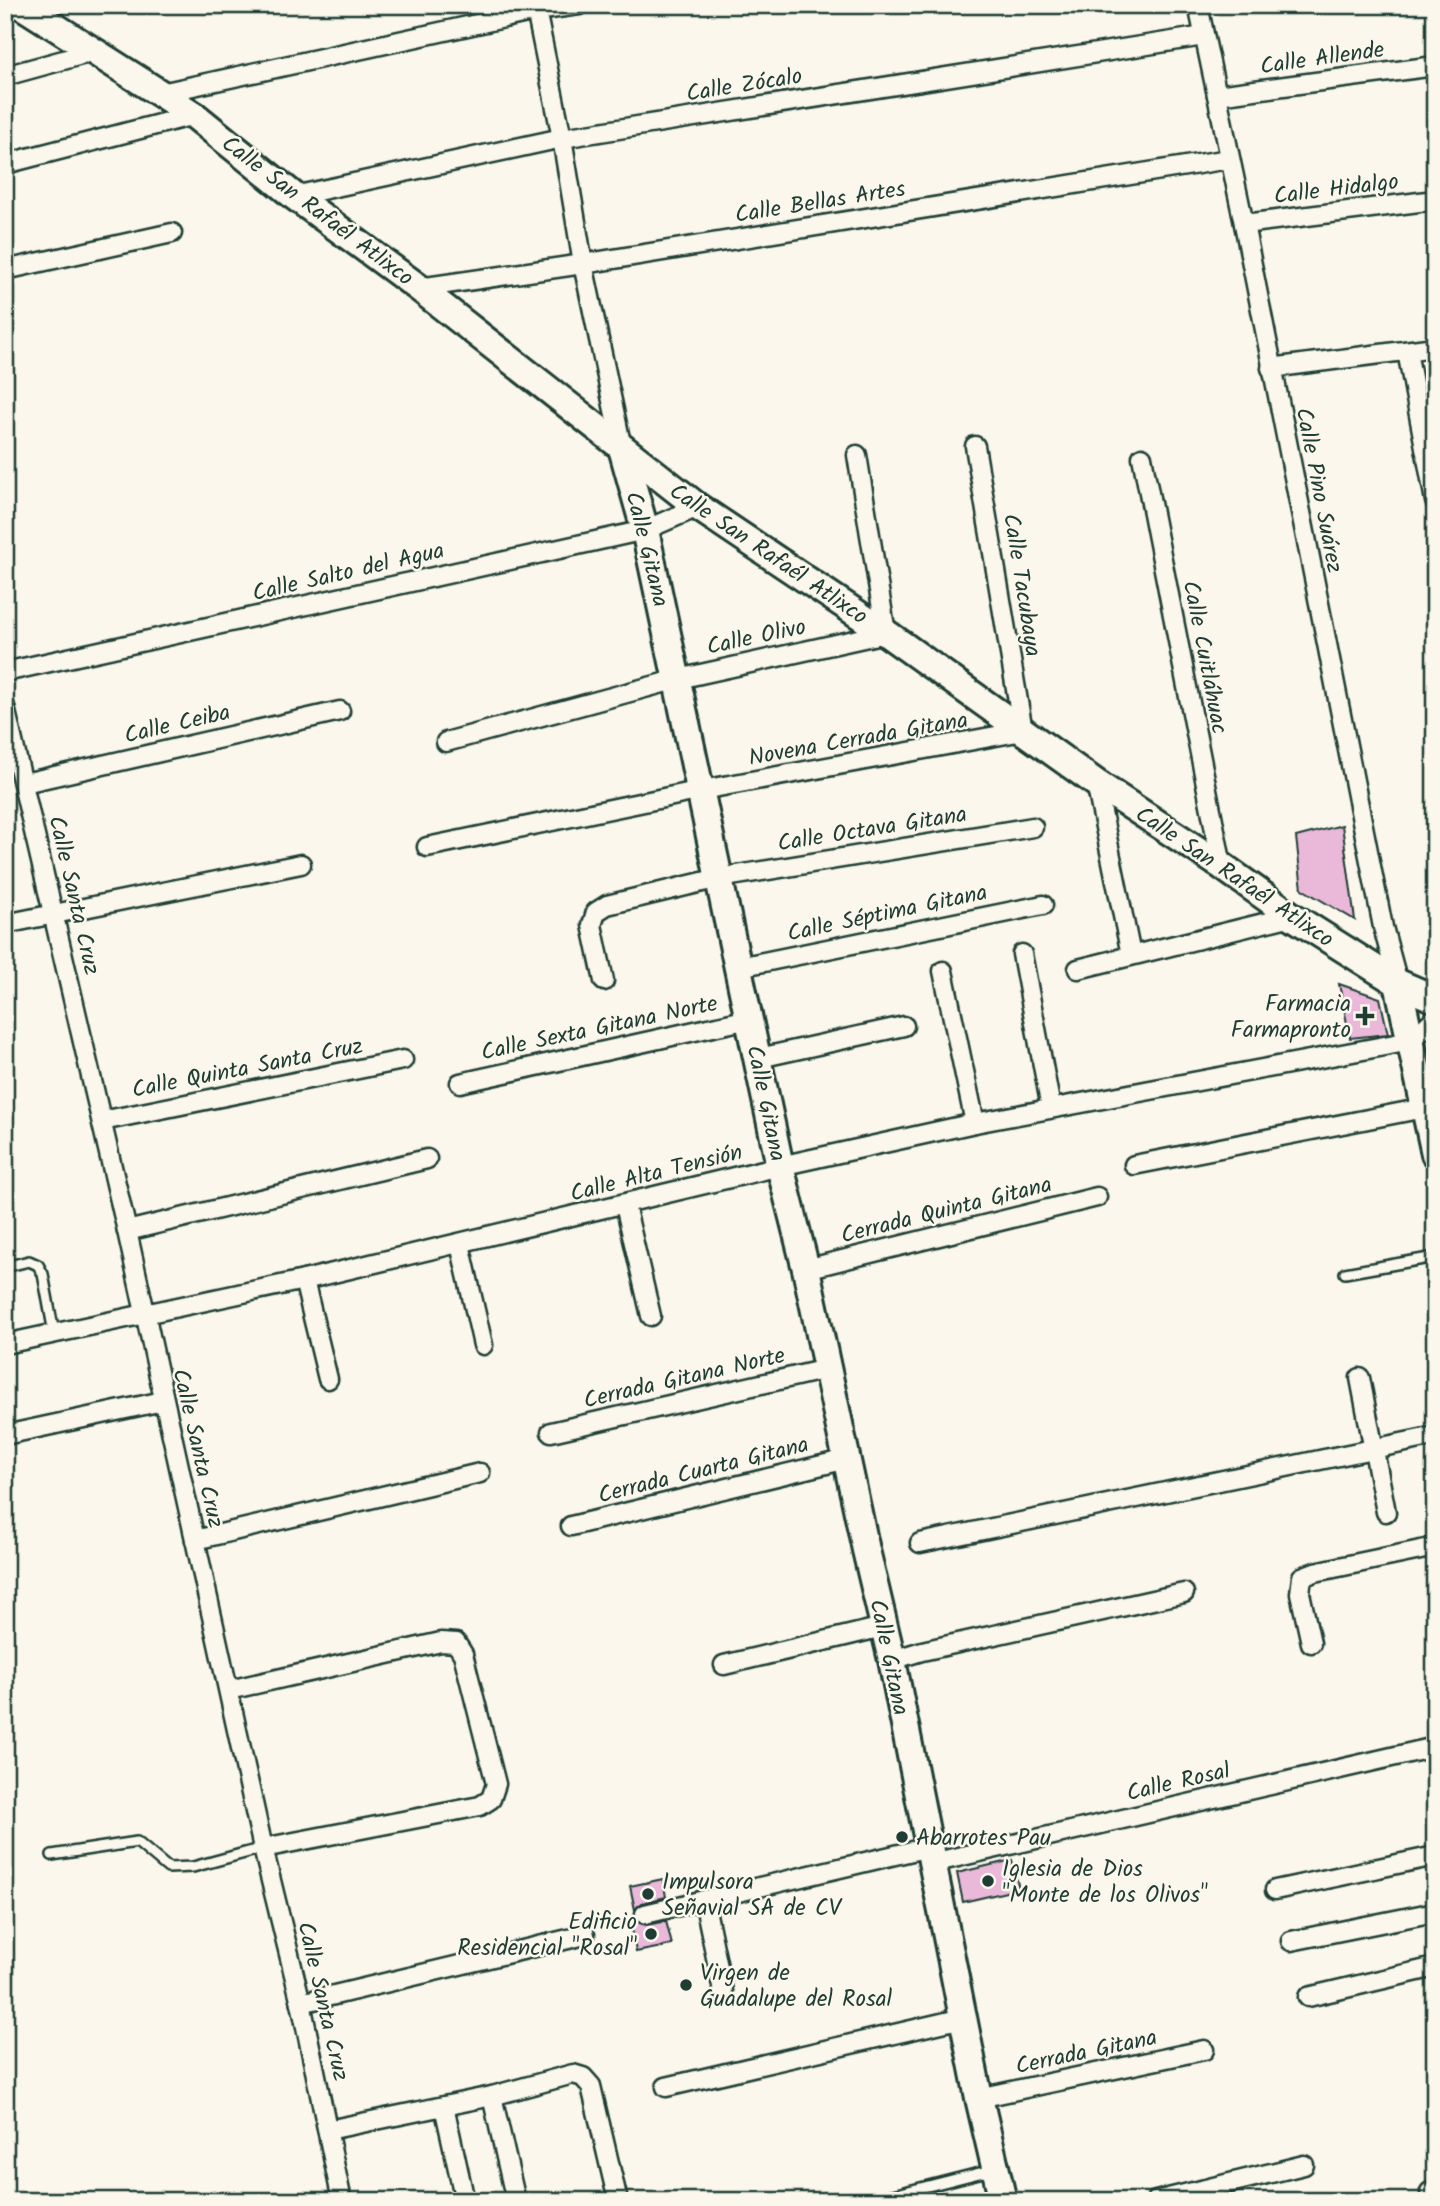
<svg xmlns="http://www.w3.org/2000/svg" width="1440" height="2206" font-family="Kalam,sans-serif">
	<rect width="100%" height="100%" fill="#fbf7ec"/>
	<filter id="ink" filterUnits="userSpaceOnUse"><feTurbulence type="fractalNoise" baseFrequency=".0143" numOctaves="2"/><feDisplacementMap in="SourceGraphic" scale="14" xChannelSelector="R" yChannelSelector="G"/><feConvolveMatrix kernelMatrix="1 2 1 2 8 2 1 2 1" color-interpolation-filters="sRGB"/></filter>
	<g filter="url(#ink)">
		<g fill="#eab9da" stroke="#1f3d34" stroke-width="2">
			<polygon points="1342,825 1355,920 1302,889 1296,837"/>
			<polygon points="1339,984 1380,998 1388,1034 1350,1038"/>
			<polygon points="1012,1860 1019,1889 963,1902 957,1873"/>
			<polygon points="663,1879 666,1897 642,1903 635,1910 630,1886"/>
			<polygon points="666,1921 672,1945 636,1952 631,1924 637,1922 647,1925"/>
		</g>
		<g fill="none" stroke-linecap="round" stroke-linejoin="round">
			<defs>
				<g id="lane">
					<polyline points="5,1267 29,1261 38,1265 43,1274 54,1333"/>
					<polyline points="1345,1273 1435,1257"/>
					<polyline points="52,1855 137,1842 168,1868 193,1867 263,1848"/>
					<polyline points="885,2197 991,2170"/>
				</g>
				<g id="street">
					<polyline points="535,5 562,138 583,264 622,448"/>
					<polyline points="1198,5 1244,224 1383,927 1398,983"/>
					<polyline points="5,76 96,51"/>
					<polyline points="161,93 536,11 579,5"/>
					<polyline points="1217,95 1435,66"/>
					<polyline points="5,164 194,115"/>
					<polyline points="294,196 562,138 1204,36"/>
					<polyline points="1244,224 1435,200"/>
					<polyline points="5,270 172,233"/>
					<polyline points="419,288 583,264 1229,159"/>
					<polyline points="1407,351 1435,501"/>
					<polyline points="1271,368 1435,347"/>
					<polyline points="1142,457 1222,866"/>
					<polyline points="5,672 645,530 698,507"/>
					<polyline points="5,707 127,1231 263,1848 301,2003 342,2201"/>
					<polyline points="446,742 678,679 886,633 857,455"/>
					<polyline points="24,783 340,711"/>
					<polyline points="1096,783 1131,955"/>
					<polyline points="427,847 702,790 1023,731 975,446"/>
					<polyline points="5,924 301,864"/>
					<polyline points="1022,954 1051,1108"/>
					<polyline points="739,967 1043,905"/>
					<polyline points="1078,969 1292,916"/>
					<polyline points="943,971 975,1123"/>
					<polyline points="604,981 592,925 596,912 607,905 719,878 1033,827"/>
					<polyline points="759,1058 904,1026"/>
					<polyline points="460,1083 749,1019"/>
					<polyline points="102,1121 403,1060"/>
					<polyline points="1134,1165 1424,1108"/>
					<polyline points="625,1205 651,1316"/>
					<polyline points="127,1231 427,1159"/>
					<polyline points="460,1244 483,1345"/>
					<polyline points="806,1269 1097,1197"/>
					<polyline points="304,1280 328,1379"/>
					<polyline points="5,1344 304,1280 780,1166 975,1123 1411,1041 1435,1018"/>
					<polyline points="1360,1378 1386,1512"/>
					<polyline points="551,1432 827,1369"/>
					<polyline points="5,1435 163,1401"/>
					<polyline points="571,1526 847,1459"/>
					<polyline points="195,1540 480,1473"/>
					<polyline points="920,1543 1435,1436"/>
					<polyline points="1311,1643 1300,1593 1302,1577 1315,1572 1435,1547"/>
					<polyline points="892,1660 922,1651 1184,1593"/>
					<polyline points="724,1665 883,1627"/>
					<polyline points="229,1690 441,1642 456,1643 463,1654 496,1784 491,1799 480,1806 263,1848"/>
					<polyline points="932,1863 1435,1747"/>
					<polyline points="1275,1890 1435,1856"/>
					<polyline points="704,1900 723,1991"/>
					<polyline points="645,1914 929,1847"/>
					<polyline points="1291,1941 1435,1912"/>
					<polyline points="1308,1997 1435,1967"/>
					<polyline points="301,2003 585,1935"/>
					<polyline points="666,2087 963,2018"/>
					<polyline points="492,2096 516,2201"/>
					<polyline points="979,2098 1204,2050"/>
					<polyline points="444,2106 465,2201"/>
					<polyline points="328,2130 492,2096 573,2074 583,2077 591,2086 618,2201"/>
					<polyline points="1430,2192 1435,2191"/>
					<polyline points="1156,2201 1304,2165"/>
				</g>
				<g id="secondary">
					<polyline points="21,5 194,115 294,196 419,288 698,507 886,633 1096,783 1222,866 1292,916 1398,983 1435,999"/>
					<polyline points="622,448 645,530 780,1166 806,1269 866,1550 892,1660 979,2098 1003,2201"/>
					<polyline points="1398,983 1435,1154"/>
				</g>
			</defs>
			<use href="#lane" stroke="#1f3d34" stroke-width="14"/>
			<use href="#street" stroke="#1f3d34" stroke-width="23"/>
			<use href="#secondary" stroke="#1f3d34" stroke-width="32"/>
			<use href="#lane" stroke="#fbf7ec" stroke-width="9"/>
			<use href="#street" stroke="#fbf7ec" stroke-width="18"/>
			<use href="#secondary" stroke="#fbf7ec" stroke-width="26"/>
		</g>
	</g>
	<g fill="#1f3d34" stroke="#fbf7ec" stroke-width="2.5">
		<path d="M1361.5 1005.5h7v7h7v7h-7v7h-7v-7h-7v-7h7z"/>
		<circle cx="902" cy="1837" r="7"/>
		<circle cx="988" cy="1881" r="7"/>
		<circle cx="648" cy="1894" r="7"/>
		<circle cx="651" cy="1934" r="7"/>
		<circle cx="686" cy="1985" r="7"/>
	</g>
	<g text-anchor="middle" stroke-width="5" stroke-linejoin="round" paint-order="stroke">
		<g font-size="23" fill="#1f3d34" stroke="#fbf7ec">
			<text transform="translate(1322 57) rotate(-8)" y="8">Calle Allende</text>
			<text transform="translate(744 84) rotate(-9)" y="8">Calle Zócalo</text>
			<text transform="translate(1336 188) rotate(-7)" y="8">Calle Hidalgo</text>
			<text transform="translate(820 201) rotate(-9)" y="8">Calle Bellas Artes</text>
			<text transform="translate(318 210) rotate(37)" y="8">Calle San Rafaél Atlixco</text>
			<text transform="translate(1320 490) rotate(79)" y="8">Calle Pino Suárez</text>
			<text transform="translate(648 549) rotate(76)" y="8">Calle Gitana</text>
			<text transform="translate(769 553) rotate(34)" y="8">Calle San Rafaél Atlixco</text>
			<text transform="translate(348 571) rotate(-13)" y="8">Calle Salto del Agua</text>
			<text transform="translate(1023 585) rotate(81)" y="8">Calle Tacubaya</text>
			<text transform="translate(756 636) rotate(-12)" y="8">Calle Olivo</text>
			<text transform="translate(1206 657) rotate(79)" y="8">Calle Cuitláhuac</text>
			<text transform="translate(177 723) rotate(-13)" y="8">Calle Ceiba</text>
			<text transform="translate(858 738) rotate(-10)" y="8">Novena Cerrada Gitana</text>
			<text transform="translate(872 828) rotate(-9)" y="8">Calle Octava Gitana</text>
			<text transform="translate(1235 876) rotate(34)" y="8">Calle San Rafaél Atlixco</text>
			<text transform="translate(75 895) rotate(77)" y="8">Calle Santa Cruz</text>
			<text transform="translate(887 912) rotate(-12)" y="8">Calle Séptima Gitana</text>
			<text transform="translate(599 1027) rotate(-12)" y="8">Calle Sexta Gitana Norte</text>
			<text transform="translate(247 1067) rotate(-11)" y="8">Calle Quinta Santa Cruz</text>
			<text transform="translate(767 1103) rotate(78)" y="8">Calle Gitana</text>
			<text transform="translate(656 1172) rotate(-14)" y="8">Calle Alta Tensión</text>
			<text transform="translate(946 1209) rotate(-14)" y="8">Cerrada Quinta Gitana</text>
			<text transform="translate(684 1377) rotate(-13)" y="8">Cerrada Gitana Norte</text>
			<text transform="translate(199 1448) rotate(77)" y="8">Calle Santa Cruz</text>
			<text transform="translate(703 1469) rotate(-14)" y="8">Cerrada Cuarta Gitana</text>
			<text transform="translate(890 1657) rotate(78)" y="8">Calle Gitana</text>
			<text transform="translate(1178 1781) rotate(-13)" y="8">Calle Rosal</text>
			<text transform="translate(324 2001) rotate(77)" y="8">Calle Santa Cruz</text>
			<text transform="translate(1086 2051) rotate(-12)" y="8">Cerrada Gitana</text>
		</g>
		<g font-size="23" fill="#1f3d34" stroke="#fbf7ec" text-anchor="start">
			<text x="1351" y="1011" text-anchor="end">Farmacia<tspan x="1351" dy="26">Farmapronto</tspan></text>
			<text x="916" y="1845">Abarrotes Pau</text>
			<text x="1002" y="1876">Iglesia de Dios<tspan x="1002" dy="26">"Monte de los Olivos"</tspan></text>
			<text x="662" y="1889">Impulsora<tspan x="662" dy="26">Señavial SA de CV</tspan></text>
			<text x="637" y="1929" text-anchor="end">Edificio<tspan x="637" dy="26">Residencial "Rosal"</tspan></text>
			<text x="700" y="1980">Virgen de<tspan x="700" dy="26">Guadalupe del Rosal</tspan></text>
		</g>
	</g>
	<rect width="1440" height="2206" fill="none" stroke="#fbf7ec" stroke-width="28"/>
	<rect x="14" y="14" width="1412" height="2178" fill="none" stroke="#1f3d34" stroke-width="2.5" filter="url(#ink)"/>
</svg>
